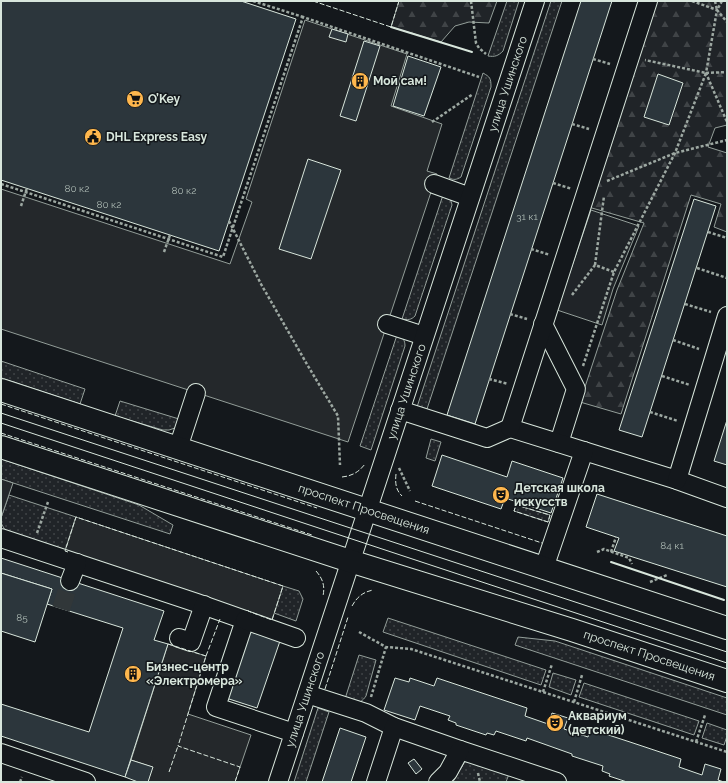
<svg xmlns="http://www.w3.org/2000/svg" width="728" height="783" font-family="Raleway,sans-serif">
	<defs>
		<pattern id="grass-dots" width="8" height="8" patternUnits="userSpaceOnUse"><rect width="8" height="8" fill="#202428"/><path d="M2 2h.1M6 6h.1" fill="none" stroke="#404447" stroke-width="1.8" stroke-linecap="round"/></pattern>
		<pattern id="forest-firs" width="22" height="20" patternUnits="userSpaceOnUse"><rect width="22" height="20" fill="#202428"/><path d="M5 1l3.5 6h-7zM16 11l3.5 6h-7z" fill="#404447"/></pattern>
	</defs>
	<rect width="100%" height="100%" fill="#14181c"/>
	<g fill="url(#grass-dots)" stroke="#939e99">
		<path d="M507 1H519L503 51C498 56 495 57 488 56Z"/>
		<polygon points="551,1 562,1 426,412 417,407"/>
		<path d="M483 73C490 77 491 78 491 87L461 177C456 180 454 180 449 178Z"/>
		<path d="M443 195C449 197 451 199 452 205L415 316C411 320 408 320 402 319Z"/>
		<path d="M397 335C403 338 405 340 405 346L371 450 360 446Z"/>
		<polygon points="1,361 85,389 80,404 1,378"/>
		<polygon points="120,401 179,419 175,428 169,430 163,430 115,416"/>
		<polygon points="431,439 441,442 435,461 426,458"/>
		<polygon points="1,459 139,505 173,525 170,534 1,479"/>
		<polygon points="9,495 76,517 65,551 5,530 1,523 1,518"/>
		<polygon points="516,505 550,515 548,522 514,511"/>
		<polygon points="283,586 299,591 303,599 296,621 274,613"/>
		<polygon points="388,618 546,670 541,685 383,632"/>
		<polygon points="518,637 555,641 727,698 727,715 515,645"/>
		<path d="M359 655 376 660 366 696C359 706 354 703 344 702Z"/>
		<polygon points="553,673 576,680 571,695 549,687"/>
		<polygon points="584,683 699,721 694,735 579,697"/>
		<polygon points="318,708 329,712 306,782 294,782"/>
		<polygon points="707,723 727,730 727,736 724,745 702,738"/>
		<polygon points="467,758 509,774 506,782 453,782 454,780"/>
	</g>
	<g fill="url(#forest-firs)" stroke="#939e99">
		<polygon points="399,1 497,1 489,23 469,22 455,26 441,42 391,27"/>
		<polygon points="651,1 727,1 727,125 715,128 708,147 727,153 727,232 714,227 721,204 691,195 621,414 580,402 617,290 644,223 585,206"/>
	</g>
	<polygon fill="#202428" stroke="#939e99" points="591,210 639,226 613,289 602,325 557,310"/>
	<g fill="#24282b" stroke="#939e99">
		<polygon points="305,20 407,54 391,106 442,124 427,171 437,174 348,442 1,329 1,189 230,264 252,202 246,199"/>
		<polygon points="1,479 13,483 1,518"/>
		<polygon points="76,517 283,586 272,620 65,551"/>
		<polygon points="168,644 206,656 188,714 251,735 235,782 148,782 152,767 131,760"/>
	</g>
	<g fill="#2c363c" stroke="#d8e6dc">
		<polygon points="1,1 241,1 296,19 219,251 1,180"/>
		<polygon points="581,1 612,1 475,424 447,415"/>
		<polygon points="332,29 348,34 346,42 329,37"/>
		<polygon points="364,41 380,46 356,121 340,116"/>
		<polygon points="408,56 441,67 424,116 393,106"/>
		<polygon points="658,74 683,83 669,125 644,117"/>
		<polygon points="308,159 341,170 311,259 279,249"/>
		<polygon points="694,199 716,206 642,437 619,430"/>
		<polygon points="727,420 727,465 714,461"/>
		<polygon points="442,455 507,477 512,461 563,478 551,513 505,498 501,509 432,486"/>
		<polygon points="597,494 727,536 727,587 614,551 619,538 586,527"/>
		<polygon points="1,558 164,611 154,640 168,644 125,777 1,736 1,704 89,732 123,628 47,604 52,589 1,573"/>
		<polygon points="1,573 52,589 35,642 1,631"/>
		<polygon points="248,631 280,641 257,708 226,698"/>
		<polygon points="395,678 409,682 410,678 434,686 437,678 527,708 525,716 548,724 552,713 568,718 564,729 588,737 590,729 630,742 681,759 679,767 702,775 705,764 721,769 718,780 724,782 627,782 609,776 610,774 602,771 603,766 572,756 572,754 527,738 526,741 496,731 494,735 487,733 486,735 456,725 456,723 448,720 450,716 420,706 415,720 384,710"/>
		<polygon points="340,728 366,737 351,782 322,782"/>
		<polygon points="414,759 422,769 416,774 408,763"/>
		<polygon points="131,760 153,767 148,782 138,782 125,777"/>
	</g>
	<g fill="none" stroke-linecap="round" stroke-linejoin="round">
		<polyline stroke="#313739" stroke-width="18" stroke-dasharray="18 9" stroke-linecap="butt" points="61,609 70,581"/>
		<defs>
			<g id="minor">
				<polyline points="434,184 470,197"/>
				<polyline points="387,324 424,336"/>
				<polyline points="543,324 576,389 559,443"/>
				<polyline points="400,410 487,438 510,428 677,480 727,498"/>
				<polyline points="510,428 648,1"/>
				<polyline points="178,448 196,393"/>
				<polyline points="677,480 727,316"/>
				<polyline points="1,538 197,603 245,620 216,707 294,733"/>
				<polyline points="544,568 584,451"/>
				<polyline points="70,581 77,563"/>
				<polyline points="245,620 296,638"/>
				<polyline points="179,638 191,642 204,605"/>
				<polyline points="307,694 366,713 394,727 460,750 557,782"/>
				<polyline points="1,753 86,782"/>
				<path id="s1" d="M278 782 535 1"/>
				<polyline points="376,782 394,727"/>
				<polyline points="438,782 448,772 460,750"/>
			</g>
			<g id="major">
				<path id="s2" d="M1 390 727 628"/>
				<path id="s3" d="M1 447 350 561 572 630 727 681"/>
			</g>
		</defs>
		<use href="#minor" stroke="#d8e6dc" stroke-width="20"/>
		<use href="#major" stroke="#d8e6dc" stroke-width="24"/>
		<g stroke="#9da8a2" stroke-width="2.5" stroke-dasharray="3 2" stroke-linecap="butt">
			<polyline points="253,1 303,17"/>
			<polyline points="471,1 476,43 479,48 486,54"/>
			<polyline points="692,1 717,10 706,73 727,122"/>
			<polyline points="715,1 717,10"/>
			<polyline points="722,1 717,10 727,22"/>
			<polyline points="593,59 610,64"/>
			<polyline points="706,73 727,72"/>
			<polyline points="432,122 473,94"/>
			<polyline points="572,124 589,129"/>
			<polyline points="607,181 675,153 727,140"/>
			<polyline points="553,183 572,189"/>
			<polyline points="1,184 223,257 303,17 479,77"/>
			<polyline points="21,206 27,188"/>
			<polyline points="229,221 261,284 308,366 338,416 340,465"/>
			<polyline points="708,232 727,238"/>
			<polyline points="531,249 550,255"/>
			<polyline points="164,252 170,235"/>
			<polyline points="595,265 604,196"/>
			<polyline points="697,268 727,278"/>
			<polyline points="572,295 595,265 614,272"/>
			<polyline points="685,304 711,312"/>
			<polyline points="510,314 527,319"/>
			<polyline points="673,340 699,349"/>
			<polyline points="583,366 614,272 675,153 706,73 645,60"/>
			<polyline points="662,376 690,385"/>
			<polyline points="489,379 508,384"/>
			<polyline points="650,412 678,421"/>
			<polyline points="399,468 410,491"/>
			<polyline points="37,533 48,502"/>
			<polyline points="597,552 604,549 629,558 632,564"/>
			<polyline points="611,552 616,537"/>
			<polyline points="650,582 667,575"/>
			<polyline points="359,632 386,647 411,649 727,752"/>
			<polyline points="543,692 552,664"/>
			<polyline points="371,697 386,647"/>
			<polyline points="574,702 582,675"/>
			<polyline points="696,742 705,715"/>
			<polyline points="478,773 480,782"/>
			<polyline points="20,782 22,777"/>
		</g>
		<use href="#minor" stroke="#14181c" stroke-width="18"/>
		<use href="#major" stroke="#14181c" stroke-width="22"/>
		<g stroke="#d8e6dc" stroke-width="1">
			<polyline points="1,413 727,652"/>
			<polyline points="1,423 727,663"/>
		</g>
		<g stroke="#d8e6dc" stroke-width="1" stroke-dasharray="5 2" stroke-linecap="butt">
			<polyline points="313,1 391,27 399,1"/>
			<polyline points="1,404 317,508"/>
			<polyline points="1,433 312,535"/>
			<path d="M396 474C395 484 396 490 402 496"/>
			<path d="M342 477C352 476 359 472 365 464"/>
			<polyline points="415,501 542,543"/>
			<polygon points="516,505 550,515 548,522 514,511"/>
			<polyline points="68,552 65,551 76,517 283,586 272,620 248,611"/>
			<path d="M316 571C323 579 325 586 323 596"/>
			<path d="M352 606C357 597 363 592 373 590"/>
			<polyline points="168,644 206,656 178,746 240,767 235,782"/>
			<polyline points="206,656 220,619"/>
			<polyline points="325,689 348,617"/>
			<polyline points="169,772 178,746"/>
		</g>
		<g stroke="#d8e6dc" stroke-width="2">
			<polyline points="391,27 472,52"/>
			<polyline points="611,562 724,600"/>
		</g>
	</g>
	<defs>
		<symbol id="building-disc" viewBox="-11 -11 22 22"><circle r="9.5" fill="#ffb74d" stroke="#14181c"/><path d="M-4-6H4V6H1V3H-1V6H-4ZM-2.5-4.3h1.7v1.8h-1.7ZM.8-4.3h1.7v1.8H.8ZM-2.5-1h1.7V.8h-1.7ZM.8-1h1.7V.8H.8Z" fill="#111"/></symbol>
		<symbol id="supermarket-disc" viewBox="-11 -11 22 22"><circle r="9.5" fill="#ffb74d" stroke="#14181c"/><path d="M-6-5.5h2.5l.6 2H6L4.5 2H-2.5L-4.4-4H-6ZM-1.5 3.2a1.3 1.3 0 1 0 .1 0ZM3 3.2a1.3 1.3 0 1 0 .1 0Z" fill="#111"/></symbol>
		<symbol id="civic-disc" viewBox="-11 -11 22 22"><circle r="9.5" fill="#ffb74d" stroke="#14181c"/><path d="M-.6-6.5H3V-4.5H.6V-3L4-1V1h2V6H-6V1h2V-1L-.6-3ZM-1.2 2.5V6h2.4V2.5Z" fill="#111"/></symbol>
		<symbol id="theatre-disc" viewBox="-11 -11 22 22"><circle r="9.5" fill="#ffb74d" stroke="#14181c"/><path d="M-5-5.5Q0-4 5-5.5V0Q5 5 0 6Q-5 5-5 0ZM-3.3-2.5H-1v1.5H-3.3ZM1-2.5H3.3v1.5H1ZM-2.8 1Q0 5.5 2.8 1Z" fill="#111"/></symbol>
	</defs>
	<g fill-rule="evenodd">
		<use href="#building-disc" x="350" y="71" width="20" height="20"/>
		<use href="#supermarket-disc" x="125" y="89" width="20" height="20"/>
		<use href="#civic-disc" x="83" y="127" width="20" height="20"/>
		<use href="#theatre-disc" x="491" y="485" width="20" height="20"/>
		<use href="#building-disc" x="123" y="664" width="20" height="20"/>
		<use href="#theatre-disc" x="545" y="713" width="20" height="20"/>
	</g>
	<g text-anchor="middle" stroke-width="3" stroke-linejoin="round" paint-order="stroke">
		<g font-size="10" fill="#adbab4">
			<text x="77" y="192">80 к2</text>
			<text x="184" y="194">80 к2</text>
			<text x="109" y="208">80 к2</text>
			<text x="527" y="220">31 к1</text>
			<text x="672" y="549">84 к1</text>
			<text x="22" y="621">85</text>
		</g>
		<g font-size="12" font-weight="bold" fill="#d8e6dc" stroke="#14181c" text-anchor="start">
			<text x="373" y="85">Мой сам!</text>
			<text x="148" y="103">O’Key</text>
			<text x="106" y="141">DHL Express Easy</text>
			<text x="514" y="492">Детская школа<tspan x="514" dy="14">искусств</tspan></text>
			<text x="146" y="671">Бизнес-центр<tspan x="146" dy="14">«Электромера»</tspan></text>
			<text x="568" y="720">Аквариум<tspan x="568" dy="14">(детский)</tspan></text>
		</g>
		<g font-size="12" fill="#d8e6dc" stroke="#14181c">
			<text dy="4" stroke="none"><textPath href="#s1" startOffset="735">улица Ушинского</textPath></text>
			<text dy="4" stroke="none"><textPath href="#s1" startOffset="411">улица Ушинского</textPath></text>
			<text dy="4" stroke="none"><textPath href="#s2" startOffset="382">проспект Просвещения</textPath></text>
			<text dy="4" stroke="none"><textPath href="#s3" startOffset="681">проспект Просвещения</textPath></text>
			<text dy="4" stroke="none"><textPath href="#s1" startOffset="87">улица Ушинского</textPath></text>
		</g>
	</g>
	<rect width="728" height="783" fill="none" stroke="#d8e6dc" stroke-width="4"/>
</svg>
